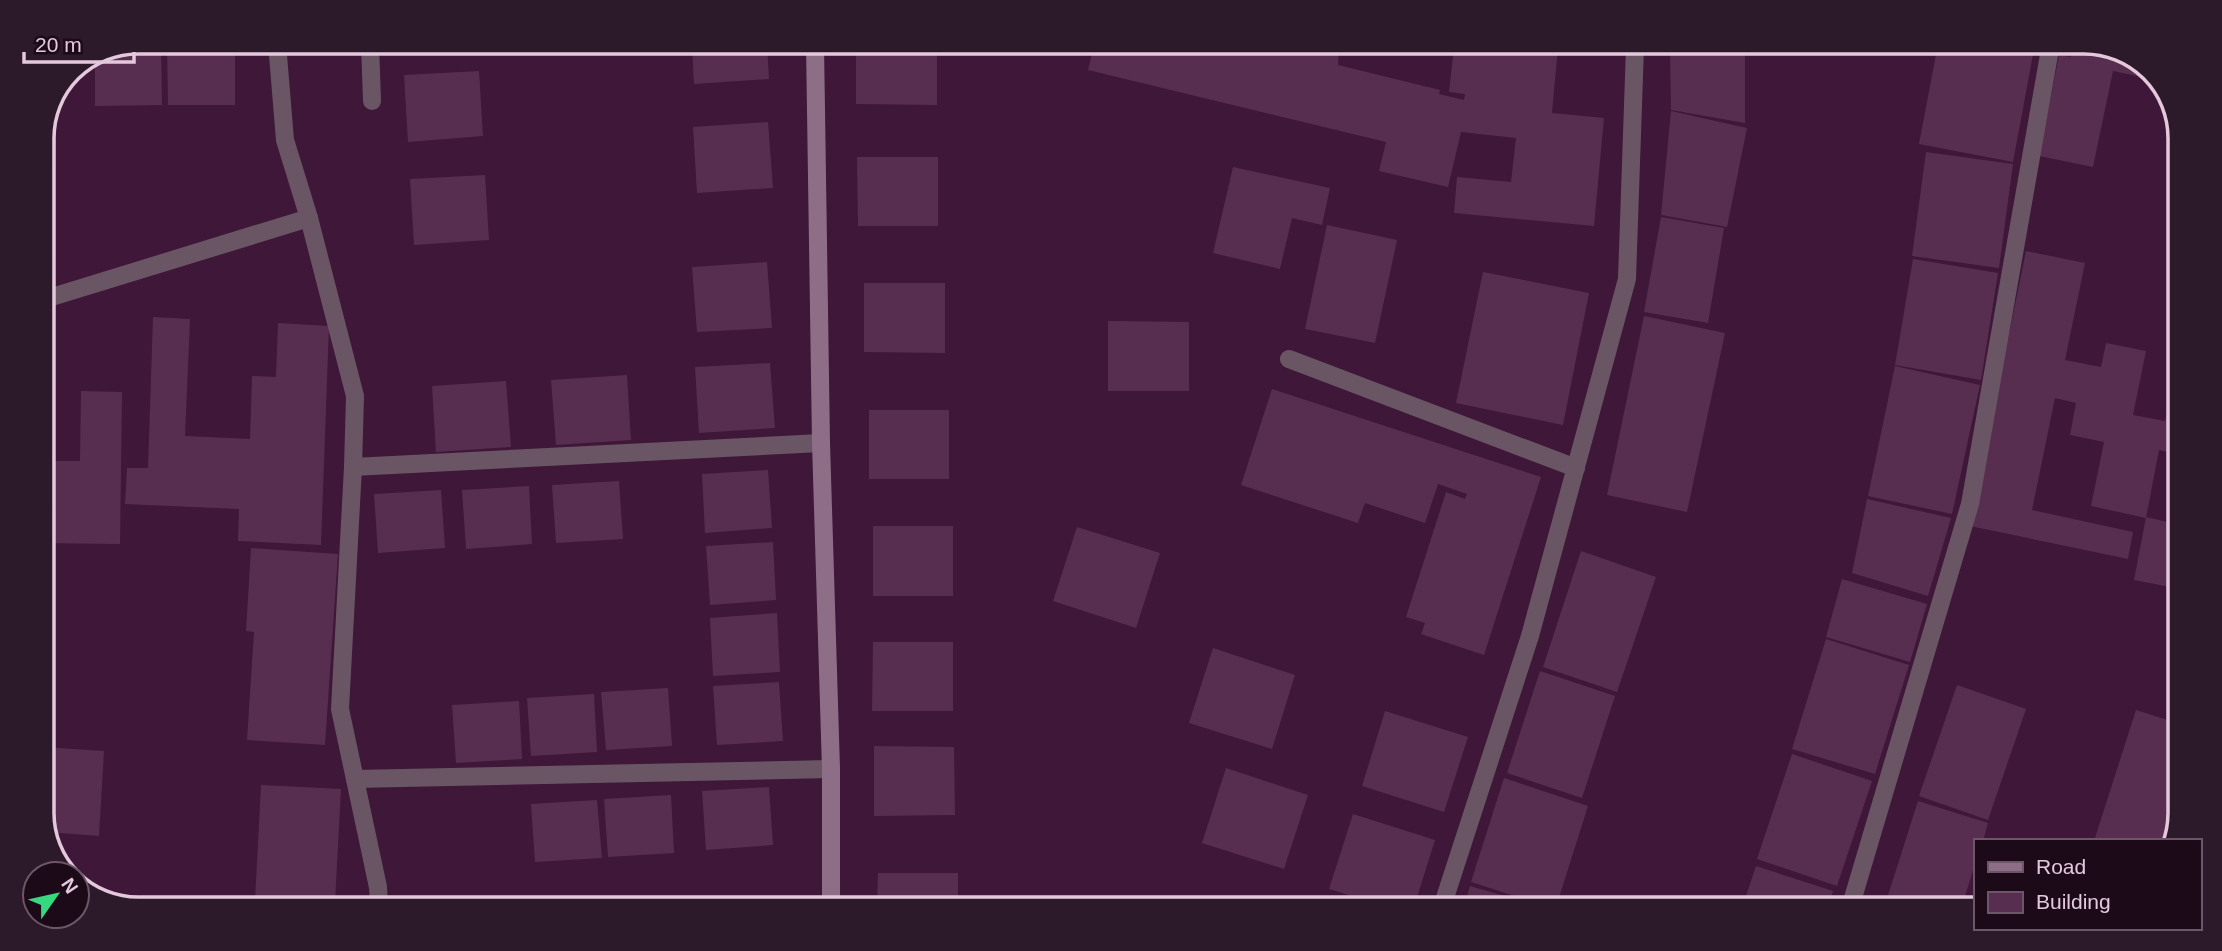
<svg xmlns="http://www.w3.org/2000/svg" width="2222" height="951" font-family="Arial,sans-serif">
	<rect width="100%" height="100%" fill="#3f1738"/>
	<g fill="#582e50">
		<polygon points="138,42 161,42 162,105 95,106 95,60"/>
		<polygon points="167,42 235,42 235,105 168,105"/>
		<polygon points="692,44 767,44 769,79 694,84"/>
		<polygon points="856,45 937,45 937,105 856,104"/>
		<polygon points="1094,45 1259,46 1272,49 1272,46 1339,46 1338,65 1440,90 1439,94 1464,100 1465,94 1449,92 1454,47 1558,47 1552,113 1604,118 1594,226 1454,213 1457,177 1511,182 1516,138 1461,132 1448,187 1379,171 1386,142 1088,70"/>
		<polygon points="1670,48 1745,48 1745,123 1671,110"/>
		<polygon points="1937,49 2034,49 2013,162 1919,144"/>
		<polygon points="2073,49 2120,49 2161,81 2113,71 2093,167 2039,156 2059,55 2071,57"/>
		<polygon points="479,71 483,136 408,142 404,75"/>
		<polygon points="57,101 55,172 48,172 46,274 42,274 42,133"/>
		<polygon points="1671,111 1747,128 1727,227 1661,215"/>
		<polygon points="768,122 773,188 697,193 693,127"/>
		<polygon points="1926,152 2013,164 1999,268 1912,256"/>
		<polygon points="857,157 938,157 938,226 858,226"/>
		<polygon points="1233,167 1330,188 1322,225 1292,218 1280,269 1213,253"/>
		<polygon points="485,175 489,240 414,245 410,179"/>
		<polygon points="1661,217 1724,228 1708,323 1644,312"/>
		<polygon points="1327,225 1397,240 1375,343 1305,329"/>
		<polygon points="2026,251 2085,263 2065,360 2101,367 2106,343 2146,351 2133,415 2165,421 2171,394 2177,395 2177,454 2159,450 2146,518 2091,506 2104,442 2070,435 2076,403 2055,398 2032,510 2133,532 2128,559 1970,526"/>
		<polygon points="1913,259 1998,273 1981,380 1895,365"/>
		<polygon points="767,262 772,328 697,332 692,267"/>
		<polygon points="1483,272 1589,293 1563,425 1456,403"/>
		<polygon points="864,283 945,283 945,353 864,352"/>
		<polygon points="1644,316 1725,333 1687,512 1607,495"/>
		<polygon points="153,317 190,319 185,436 250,439 252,376 276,377 278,323 329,326 321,545 238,541 239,509 125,504 127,468 148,468"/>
		<polygon points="1108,321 1189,322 1189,391 1108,391"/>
		<polygon points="770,363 775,428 699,433 695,367"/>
		<polygon points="1895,366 1980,385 1952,514 1868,496"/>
		<polygon points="627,375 631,440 556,445 551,380"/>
		<polygon points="506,381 511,447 436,452 432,386"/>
		<polygon points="1272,389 1541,477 1484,655 1421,634 1425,623 1406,617 1446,492 1465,499 1467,494 1438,484 1425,523 1365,503 1358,523 1241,485"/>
		<polygon points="81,391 122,392 120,544 42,543 42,461 80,461"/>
		<rect x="869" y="410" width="80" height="69"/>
		<polygon points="768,470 772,528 705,533 702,474"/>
		<polygon points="619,481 623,539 556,543 552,485"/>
		<polygon points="529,486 532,544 466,549 462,490"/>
		<polygon points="441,490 445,548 378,553 374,494"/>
		<polygon points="1867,499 1951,518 1928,596 1852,573"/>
		<polygon points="2146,517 2176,524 2175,588 2134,580"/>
		<rect x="873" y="526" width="80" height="70"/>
		<polygon points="1077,527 1160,553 1136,628 1053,601"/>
		<polygon points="773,542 776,600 710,605 706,546"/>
		<polygon points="251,548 338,554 325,745 247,740 254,632 246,631"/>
		<polygon points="1581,551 1656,577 1617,692 1543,667"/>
		<polygon points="1842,579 1927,604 1910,662 1826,637"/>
		<polygon points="777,613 780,672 713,676 710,618"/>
		<polygon points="1826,639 1909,665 1875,774 1792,749"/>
		<polygon points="873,642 953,642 953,711 872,711"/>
		<polygon points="1213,648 1295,675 1272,749 1189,723"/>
		<polygon points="1540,671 1615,696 1582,798 1507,773"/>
		<polygon points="779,682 783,741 717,745 713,686"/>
		<polygon points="1957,685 2026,709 1988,820 1919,796"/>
		<polygon points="668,688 672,746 606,750 601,692"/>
		<polygon points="594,694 597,752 531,756 527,698"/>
		<polygon points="519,701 522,759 456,763 452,705"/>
		<polygon points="2136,710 2174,722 2173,841 2094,841"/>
		<polygon points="1385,711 1468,737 1444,812 1362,786"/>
		<polygon points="874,746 954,747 955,815 874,816"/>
		<polygon points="42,747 104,751 99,836 47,832 42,819"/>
		<polygon points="1792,754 1872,781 1837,886 1757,859"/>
		<polygon points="1226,768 1308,795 1284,869 1202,843"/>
		<polygon points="1504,778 1588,806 1556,907 1549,907 1471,882"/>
		<polygon points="261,785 341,789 335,903 255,901"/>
		<polygon points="769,787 773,845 706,850 702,791"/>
		<polygon points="671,795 674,853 608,857 604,799"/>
		<polygon points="597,800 602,858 535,862 531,804"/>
		<polygon points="1918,801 1988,823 1983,841 1975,841 1975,864 1961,909 1884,908"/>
		<polygon points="1353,814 1435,840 1414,907 1384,906 1329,889"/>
		<polygon points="1756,866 1833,891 1828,908 1742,908"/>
		<polygon points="878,873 958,873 958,905 877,905"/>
		<polygon points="1470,886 1539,906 1539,907 1464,907"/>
		<polygon points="491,898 492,903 434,903 434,901"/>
		<polygon points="776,899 776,904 723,904 722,902"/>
	</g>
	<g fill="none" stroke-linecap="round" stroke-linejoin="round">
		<g stroke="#6a5565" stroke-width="18">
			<polyline points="370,43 372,101"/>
			<polyline points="1289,359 1576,468"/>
		</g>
		<g stroke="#6a5565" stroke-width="18">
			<polyline points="277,43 285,140 309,218 355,396 353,467 340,709 378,887 379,903"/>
			<polyline points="42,300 309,218"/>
			<polyline points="353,467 821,443"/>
			<polyline points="355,779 831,769"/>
			<polyline points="1442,907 1530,636 1627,279 1635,47"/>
			<polyline points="1850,908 1970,504 2050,49"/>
		</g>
		<polyline stroke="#8e6e87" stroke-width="18" points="815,44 821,443 831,769 831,904"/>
	</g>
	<path d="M0 0H2222V951H0ZM138 54H2084A84 84 0 0 1 2168 138V813A84 84 0 0 1 2084 897H138A84 84 0 0 1 54 813V138A84 84 0 0 1 138 54Z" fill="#2c1929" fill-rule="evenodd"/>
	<path fill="none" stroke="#e4c9dd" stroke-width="3.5" d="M138 54H2084A84 84 0 0 1 2168 138V813A84 84 0 0 1 2084 897H138A84 84 0 0 1 54 813V138A84 84 0 0 1 138 54Z"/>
	<rect x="1974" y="839" width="228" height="91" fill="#1c0a19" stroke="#6c5667" stroke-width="2"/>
	<rect x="1988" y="862" width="35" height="10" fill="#8e6e87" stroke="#6c5667" stroke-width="2"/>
	<text x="2036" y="874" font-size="21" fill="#e4c9dd">Road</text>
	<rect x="1988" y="892" width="35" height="21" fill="#582e50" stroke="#6c5667" stroke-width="2"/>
	<text x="2036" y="909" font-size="21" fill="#e4c9dd">Building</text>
	<g transform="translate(56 895) rotate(56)"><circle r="33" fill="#1c0a19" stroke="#6c5667" stroke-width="2"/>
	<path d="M0-5L12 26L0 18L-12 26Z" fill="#36d880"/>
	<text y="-10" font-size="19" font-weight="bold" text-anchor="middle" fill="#e4c9dd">N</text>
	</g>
	<path d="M24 52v10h110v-10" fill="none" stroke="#e4c9dd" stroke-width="3.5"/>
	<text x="35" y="52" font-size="21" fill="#e4c9dd" stroke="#1c0a19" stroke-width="5" paint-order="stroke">20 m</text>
</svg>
